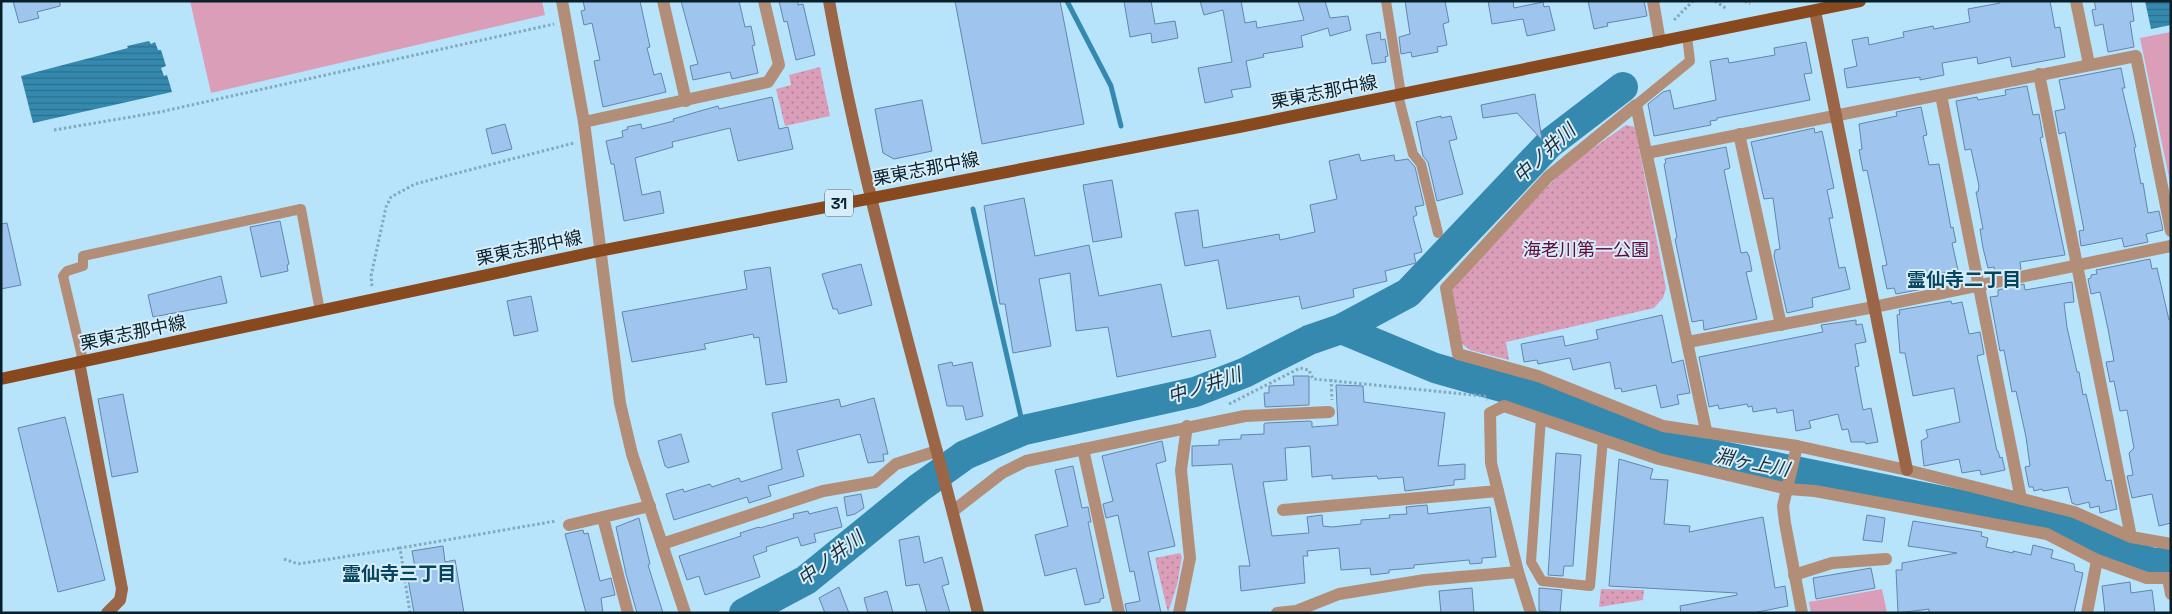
<svg xmlns="http://www.w3.org/2000/svg" width="2172" height="614" font-family="'Space Grotesk','Noto Sans JP',sans-serif">
	<defs>
		<pattern id="park-dots" width="8" height="8" patternUnits="userSpaceOnUse" patternTransform="scale(1.25)"><rect width="8" height="8" fill="#db9eb9"/><path d="M2 2h.1M6 6h.1" fill="none" stroke="#b08097" stroke-width="1.8" stroke-linecap="round"/></pattern>
		<pattern id="water-rules" width="6" height="5" patternUnits="userSpaceOnUse" patternTransform="scale(1.25)"><rect width="6" height="5" fill="#3589ae"/><path d="M0 2.5h6" fill="none" stroke="#2b708e"/></pattern>
	</defs>
	<rect width="100%" height="100%" fill="#b7e4fb"/>
	<g fill="#db9eb9">
		<polygon points="190,1 542,1 545,15 211,93"/>
		<polygon points="2171,32 2171,187 2140,38"/>
		<polygon points="1882,589 1887,613 1811,613 1809,602"/>
	</g>
	<g fill="url(#park-dots)">
		<polygon points="820,67 830,116 785,126 776,89 791,85 789,75"/>
		<polygon points="1626,125 1635,127 1666,288 1663,298 1654,308 1506,342 1509,360 1470,350 1461,343 1452,295 1453,288 1546,188 1575,161"/>
		<polygon points="1180,553 1182,557 1177,585 1168,613 1155,558"/>
		<polygon points="1601,589 1644,590 1643,600 1599,607"/>
	</g>
	<g fill="url(#water-rules)">
		<polygon points="2145,1 2171,1 2171,25 2151,29"/>
		<polygon points="149,41 151,44 155,42 158,50 161,50 166,66 161,68 164,76 167,75 172,92 33,123 21,76 128,48 127,46"/>
	</g>
	<g fill="none" stroke-linecap="round" stroke-linejoin="round">
		<g stroke="#3589ae" stroke-width="5">
			<polyline points="1067,1 1111,86 1121,126"/>
			<polyline points="973,209 1024,430"/>
		</g>
		<g stroke="#3589ae" stroke-width="30">
			<polyline points="1341,329 1435,368 1537,397 1631,434 1682,448 2051,523 2152,563 2171,562"/>
			<polyline points="744,613 806,580 919,488 965,455 1024,430 1195,392 1244,373 1309,340 1341,329 1408,293 1550,143 1623,87"/>
		</g>
	</g>
	<g fill="#9fc5ee" stroke="#6286ab">
		<polygon points="13,1 60,1 60,6 37,12 39,18 19,23"/>
		<polygon points="583,1 640,1 650,47 647,48 654,75 661,73 666,92 603,107 594,61 600,60 592,23 584,25 581,11 585,10"/>
		<polygon points="681,1 739,1 745,27 751,26 755,45 752,46 758,73 732,79 730,72 693,80 690,66 698,64"/>
		<polygon points="779,1 798,1 798,5 803,4 815,55 796,60 787,21 784,22"/>
		<polygon points="955,1 1060,1 1084,124 982,144"/>
		<polygon points="1124,1 1151,1 1155,24 1175,21 1178,38 1152,43 1151,33 1130,37"/>
		<polygon points="1200,1 1241,1 1245,23 1256,21 1257,28 1304,20 1298,1 1325,1 1330,18 1348,16 1351,30 1330,36 1328,28 1301,36 1303,47 1263,54 1264,57 1246,61 1251,87 1231,90 1233,97 1205,103 1198,68 1232,62 1223,10 1204,15"/>
		<polygon points="1405,1 1445,1 1449,22 1443,24 1447,45 1437,47 1438,52 1412,57 1411,52 1401,54 1399,37 1410,34"/>
		<polygon points="1488,1 1513,1 1514,8 1543,2 1544,7 1549,6 1555,30 1527,36 1523,19 1492,24"/>
		<polygon points="1588,1 1644,1 1647,16 1607,23 1608,26 1594,29"/>
		<polygon points="1999,1 2050,1 2055,28 2060,27 2065,57 2012,67 2010,57 1978,64 1977,57 1942,63 1944,75 1920,80 1920,77 1913,78 1847,88 1844,69 1857,66 1852,40 1868,37 1869,45 1904,37 1903,32 1933,26 1934,29 1970,22 1968,9 2000,3"/>
		<polygon points="2094,1 2131,1 2134,21 2130,22 2134,47 2108,52 2103,24 2095,26 2092,10 2096,9"/>
		<polygon points="1380,32 1381,40 1385,39 1388,56 1385,57 1386,62 1372,64 1366,35"/>
		<polygon points="1806,42 1812,73 1804,74 1810,100 1717,118 1717,120 1710,121 1711,125 1654,136 1648,104 1663,92 1670,90 1674,109 1716,100 1710,61 1728,58 1729,63 1775,55 1774,48"/>
		<polygon points="2121,68 2125,88 2122,88 2136,147 2134,148 2141,184 2143,183 2148,213 2159,211 2163,230 2146,234 2148,242 2124,247 2122,238 2081,246 2079,231 2084,230 2065,132 2059,134 2055,111 2065,109 2059,80"/>
		<polygon points="2027,86 2033,115 2039,114 2043,137 2040,138 2065,255 2020,262 2021,269 1995,274 1994,267 1988,268 1983,248 1980,229 1983,229 1976,192 1978,192 1979,186 1971,149 1965,150 1956,101 1977,97 1978,100 2006,95 2005,90"/>
		<polygon points="1535,94 1542,140 1517,113 1483,118 1481,105"/>
		<polygon points="772,97 779,129 788,127 793,149 738,161 730,128 672,142 673,147 635,158 642,195 660,191 664,213 624,221 614,164 611,164 606,141 623,137 622,131 628,129 627,127 641,124 642,129 674,121 673,119 700,111 718,106 719,109"/>
		<polygon points="922,100 932,151 894,159 883,153 875,109"/>
		<polygon points="1921,107 1927,135 1923,136 1929,165 1939,164 1951,228 1953,227 1956,242 1952,243 1958,270 1920,277 1923,289 1896,294 1894,288 1887,289 1882,266 1887,265 1867,170 1863,171 1859,150 1862,149 1859,124 1897,116 1896,112"/>
		<polygon points="1441,116 1441,118 1451,116 1457,139 1449,141 1463,194 1437,201 1428,162 1423,156 1416,122"/>
		<polygon points="505,124 512,149 492,154 486,129"/>
		<polygon points="1814,128 1815,133 1822,131 1834,188 1827,190 1833,218 1829,218 1839,268 1845,267 1850,289 1812,298 1813,307 1787,313 1774,256 1775,250 1780,249 1773,198 1764,199 1751,142"/>
		<polygon points="1726,147 1730,168 1724,170 1741,253 1747,252 1749,256 1752,271 1746,272 1757,319 1704,330 1703,320 1692,322 1675,239 1677,238 1664,164 1666,163 1665,159"/>
		<polygon points="1359,154 1361,161 1394,155 1395,161 1408,159 1415,167 1424,205 1415,207 1417,215 1413,217 1422,252 1414,254 1416,263 1385,271 1387,281 1353,289 1354,297 1302,309 1299,296 1227,309 1218,260 1185,266 1175,213 1198,210 1203,248 1279,234 1280,240 1315,232 1310,205 1337,199 1329,161"/>
		<polygon points="1112,180 1122,237 1093,242 1083,185"/>
		<polygon points="1024,198 1035,256 1089,245 1099,296 1161,284 1172,337 1210,330 1216,357 1117,377 1108,327 1076,331 1070,273 1039,279 1051,346 1013,353 1005,304 1000,304 984,206"/>
		<polygon points="280,221 289,264 287,265 288,271 261,277 250,227"/>
		<polygon points="7,223 21,285 1,289 1,224"/>
		<polygon points="2150,259 2152,269 2157,268 2169,320 2171,319 2171,523 2159,526 2152,494 2132,498 2127,476 2133,475 2129,453 2134,448 2127,410 2120,411 2114,381 2110,382 2106,362 2114,361 2108,329 2100,292 2091,294 2088,279 2091,278 2091,275 2097,274 2096,270"/>
		<polygon points="861,264 872,305 839,314 837,309 833,309 822,274"/>
		<polygon points="770,267 787,382 766,385 759,337 754,338 753,334 704,344 706,349 632,362 622,312 747,289 744,271"/>
		<polygon points="221,276 227,303 153,317 148,295"/>
		<polygon points="2072,282 2074,302 2064,303 2067,327 2077,372 2079,372 2083,395 2086,394 2106,481 2111,480 2117,509 2100,513 2099,506 2090,508 2089,502 2077,505 2072,503 2068,487 2043,491 2042,489 2034,491 2033,487 2029,487 2025,467 2030,466 2026,437 2016,391 2012,392 2004,350 2000,351 1990,297 1998,296 1998,290 2024,284 2025,290"/>
		<polygon points="531,296 538,331 514,336 507,301"/>
		<polygon points="1951,301 1952,304 1962,302 1969,334 1980,332 1984,354 1977,356 1997,451 1998,451 2000,458 2002,457 2005,470 1981,475 1980,470 1962,473 1959,459 1924,466 1921,441 1928,437 1926,430 1960,422 1954,388 1913,396 1905,353 1900,353 1897,315 1900,314 1899,310"/>
		<polygon points="1662,315 1672,363 1683,360 1690,393 1677,395 1679,404 1661,408 1656,385 1622,392 1621,388 1615,389 1610,362 1573,370 1570,358 1538,364 1537,360 1524,362 1521,344 1563,336 1565,346 1598,339 1596,330"/>
		<polygon points="1856,320 1856,325 1862,324 1866,342 1855,344 1859,366 1855,367 1863,410 1871,408 1878,442 1866,444 1865,442 1851,442 1848,429 1842,430 1838,414 1809,421 1811,428 1796,431 1793,410 1777,413 1776,408 1753,412 1752,406 1748,407 1747,404 1719,409 1718,405 1709,407 1699,357 1823,332 1821,325"/>
		<polygon points="952,362 953,366 972,362 983,416 966,420 963,406 947,406 938,365"/>
		<polygon points="1293,376 1309,376 1309,405 1265,407 1264,393 1269,393 1269,386 1294,385"/>
		<polygon points="1336,385 1363,386 1364,402 1445,413 1438,466 1465,464 1465,479 1454,480 1454,485 1405,491 1403,477 1378,479 1377,476 1332,479 1332,475 1312,477 1310,446 1285,448 1287,480 1263,482 1272,536 1309,533 1307,517 1322,515 1323,526 1332,527 1361,524 1361,520 1390,518 1389,515 1407,514 1406,507 1427,505 1428,514 1490,507 1496,557 1482,558 1482,563 1470,564 1469,560 1414,565 1414,568 1389,570 1389,573 1371,575 1370,568 1341,570 1339,548 1307,551 1308,556 1303,556 1305,583 1241,591 1239,566 1250,566 1232,464 1192,466 1192,446 1219,445 1219,440 1241,439 1241,435 1264,434 1264,424 1266,423 1310,421 1312,422 1312,427 1338,425"/>
		<polygon points="123,394 138,472 112,477 98,399"/>
		<polygon points="874,398 888,454 883,454 884,461 868,463 860,434 797,450 804,476 768,486 771,496 749,503 747,497 674,520 666,494 683,489 684,492 710,484 712,487 739,478 741,482 782,469 772,413 839,399 841,407"/>
		<polygon points="65,417 105,580 58,592 18,428"/>
		<polygon points="681,434 689,462 668,468 665,466 658,441"/>
		<polygon points="1162,441 1166,461 1156,464 1175,546 1148,552 1161,613 1127,613 1125,604 1140,601 1134,571 1130,572 1118,515 1106,518 1103,504 1113,501 1102,456"/>
		<polygon points="1556,453 1581,455 1573,566 1564,566 1563,576 1548,575"/>
		<polygon points="1619,459 1653,469 1650,479 1668,480 1664,524 1690,526 1689,532 1763,517 1775,588 1785,586 1788,606 1753,613 1681,613 1680,606 1737,595 1737,593 1609,586"/>
		<polygon points="1073,466 1082,508 1088,507 1091,522 1088,522 1104,598 1100,599 1100,602 1085,605 1076,568 1045,576 1035,535 1068,526 1055,470"/>
		<polygon points="861,494 864,508 855,514 847,516 844,497"/>
		<polygon points="837,507 842,527 814,534 816,542 801,546 798,537 766,547 767,551 753,556 760,577 705,595 699,576 687,580 679,556 741,536 740,533 759,527 760,528 794,518 793,514 808,511 809,514"/>
		<polygon points="1867,515 1885,518 1882,542 1863,540"/>
		<polygon points="639,518 650,564 648,565 663,613 637,613 626,574 616,527"/>
		<polygon points="1913,521 1982,532 1981,536 1988,538 1986,547 2013,553 2013,551 2031,555 2033,545 2053,550 2051,558 2074,564 2075,571 2083,573 2074,613 1929,613 1929,609 1898,613 1896,570 1902,570 1902,563 1957,553 1908,546"/>
		<polygon points="583,530 584,534 588,533 600,581 611,578 615,595 601,598 603,613 586,613 565,534"/>
		<polygon points="919,536 924,563 942,557 949,584 942,586 950,613 927,613 919,584 906,586 899,540"/>
		<polygon points="443,546 445,562 455,560 464,613 414,613 406,568 415,567 412,551"/>
		<polygon points="1871,568 1875,588 1816,599 1813,578"/>
		<polygon points="2130,582 2131,593 2152,590 2155,613 2105,613 2102,586"/>
		<polygon points="839,587 849,613 825,613 819,598"/>
		<polygon points="1472,588 1474,613 1441,613 1439,591"/>
		<polygon points="1539,588 1562,590 1560,613 1539,611"/>
		<polygon points="887,591 893,613 868,613 864,598"/>
	</g>
	<g fill="none" stroke-linecap="round" stroke-linejoin="round">
		<g stroke="#83a9bc" stroke-width="3" stroke-dasharray="2.5 2.5" stroke-linecap="butt">
			<polyline points="1715,1 1727,9"/>
			<polyline points="1745,1 1750,4"/>
			<polyline points="1674,20 1693,1"/>
			<polyline points="54,130 160,112 554,24"/>
			<polyline points="372,286 371,276 386,207 391,197 415,184 574,143"/>
			<polyline points="1331,379 1332,400"/>
			<polyline points="1229,404 1300,368 1309,370 1313,379 1484,396 1487,400"/>
			<polyline points="284,559 298,564 400,548"/>
			<polyline points="410,613 400,548 556,521"/>
		</g>
		<g stroke="#b28d78" stroke-width="10">
			<polyline points="1386,1 1401,94"/>
			<polyline points="1398,95 1413,154 1421,164 1438,233"/>
			<polyline points="1636,105 1690,61 1687,36"/>
			<polyline points="83,361 63,276 67,271 83,266 83,256 301,209 320,311"/>
			<polyline points="1541,418 1531,562 1542,581 1590,586 1603,439"/>
		</g>
		<g stroke="#b28d78" stroke-width="12">
			<polyline points="562,1 584,122 620,403 632,454 685,613"/>
			<polyline points="663,1 686,101"/>
			<polyline points="1653,1 1660,42"/>
			<polyline points="2076,1 2089,64"/>
			<polyline points="2039,74 2131,537"/>
			<polyline points="1941,95 2021,499"/>
			<polyline points="584,122 768,82 779,65 764,1"/>
			<polyline points="1739,134 1781,325"/>
			<polyline points="1647,153 2136,56 2171,231"/>
			<polyline points="1688,342 1874,307 2171,246"/>
			<polyline points="1706,430 1636,105 1548,177 1446,288 1458,354 1538,376 1663,426 1797,446 1907,470 2074,512 2131,537 2171,544"/>
			<polyline points="1797,446 1783,506 1785,523 1802,613"/>
			<polyline points="1083,449 1119,613"/>
			<polyline points="1283,510 1498,491"/>
			<polyline points="953,511 1002,473 1026,461 1245,416 1329,412"/>
			<polyline points="603,518 628,613"/>
			<polyline points="569,525 650,506"/>
			<polyline points="662,544 823,491 875,482 896,464 937,451"/>
			<polyline points="1794,575 1832,563 1886,559"/>
			<polyline points="2168,578 2171,594"/>
			<polyline points="1179,613 1190,558 1181,470 1187,426"/>
			<polyline points="1277,613 1296,611 1339,594 1425,580 1518,572"/>
			<polyline points="1531,613 1518,572 1491,463 1490,413 1504,406 1659,459 1788,489 1815,491 2047,534 2097,560 2147,578 2171,578"/>
			<polyline points="2087,613 2097,560"/>
		</g>
		<g stroke="#9b6647" stroke-width="12">
			<path d="M829 1C866 208 929 409 978 613"/>
			<polyline points="1815,11 1907,470"/>
			<polyline points="79,362 122,589 120,600 107,613"/>
		</g>
		<polyline stroke="#89491f" stroke-width="12" points="1,379 599,251 1239,127 1860,1"/>
	</g>
	<g text-anchor="middle" stroke-width="4" stroke-linejoin="round" paint-order="stroke">
		<rect fill="#d7edf9" stroke="#475e69" stroke-width="1" x="825" y="189.5" width="28" height="27" rx="4"/>
		<g font-size="16" font-weight="bold" fill="#09202b">
			<text x="839" y="209">31</text>
		</g>
		<g font-size="18" fill="#09202b" stroke="#d7edf9">
			<text transform="translate(1324 92) rotate(-11)" y="6">栗東志那中線</text>
			<text transform="translate(926 169) rotate(-11)" y="6">栗東志那中線</text>
			<text transform="translate(529 248) rotate(-12)" y="6">栗東志那中線</text>
			<text transform="translate(133 333) rotate(-12)" y="6">栗東志那中線</text>
		</g>
		<g font-size="18" fill="#5d0c3c" stroke="#d7edf9">
			<text x="1586" y="256">海老川第一公園</text>
		</g>
		<g font-size="19" font-style="italic" fill="#1a2e37" stroke="#d7edf9">
			<text transform="translate(1544 153) rotate(-43)" y="7">中ノ井川</text>
			<text transform="translate(1204 385) rotate(-18)" y="7">中ノ井川</text>
			<text transform="translate(1752 462) rotate(11)" y="7">淵ヶ上川</text>
			<text transform="translate(830 558) rotate(-37)" y="7">中ノ井川</text>
		</g>
		<g font-size="19" font-weight="bold" fill="#06455d" stroke="#d7edf9">
			<text x="1964" y="286">霊仙寺二丁目</text>
			<text x="399" y="580">霊仙寺三丁目</text>
		</g>
	</g>
	<rect width="2172" height="614" fill="none" stroke="#09202b" stroke-width="5"/>
</svg>
